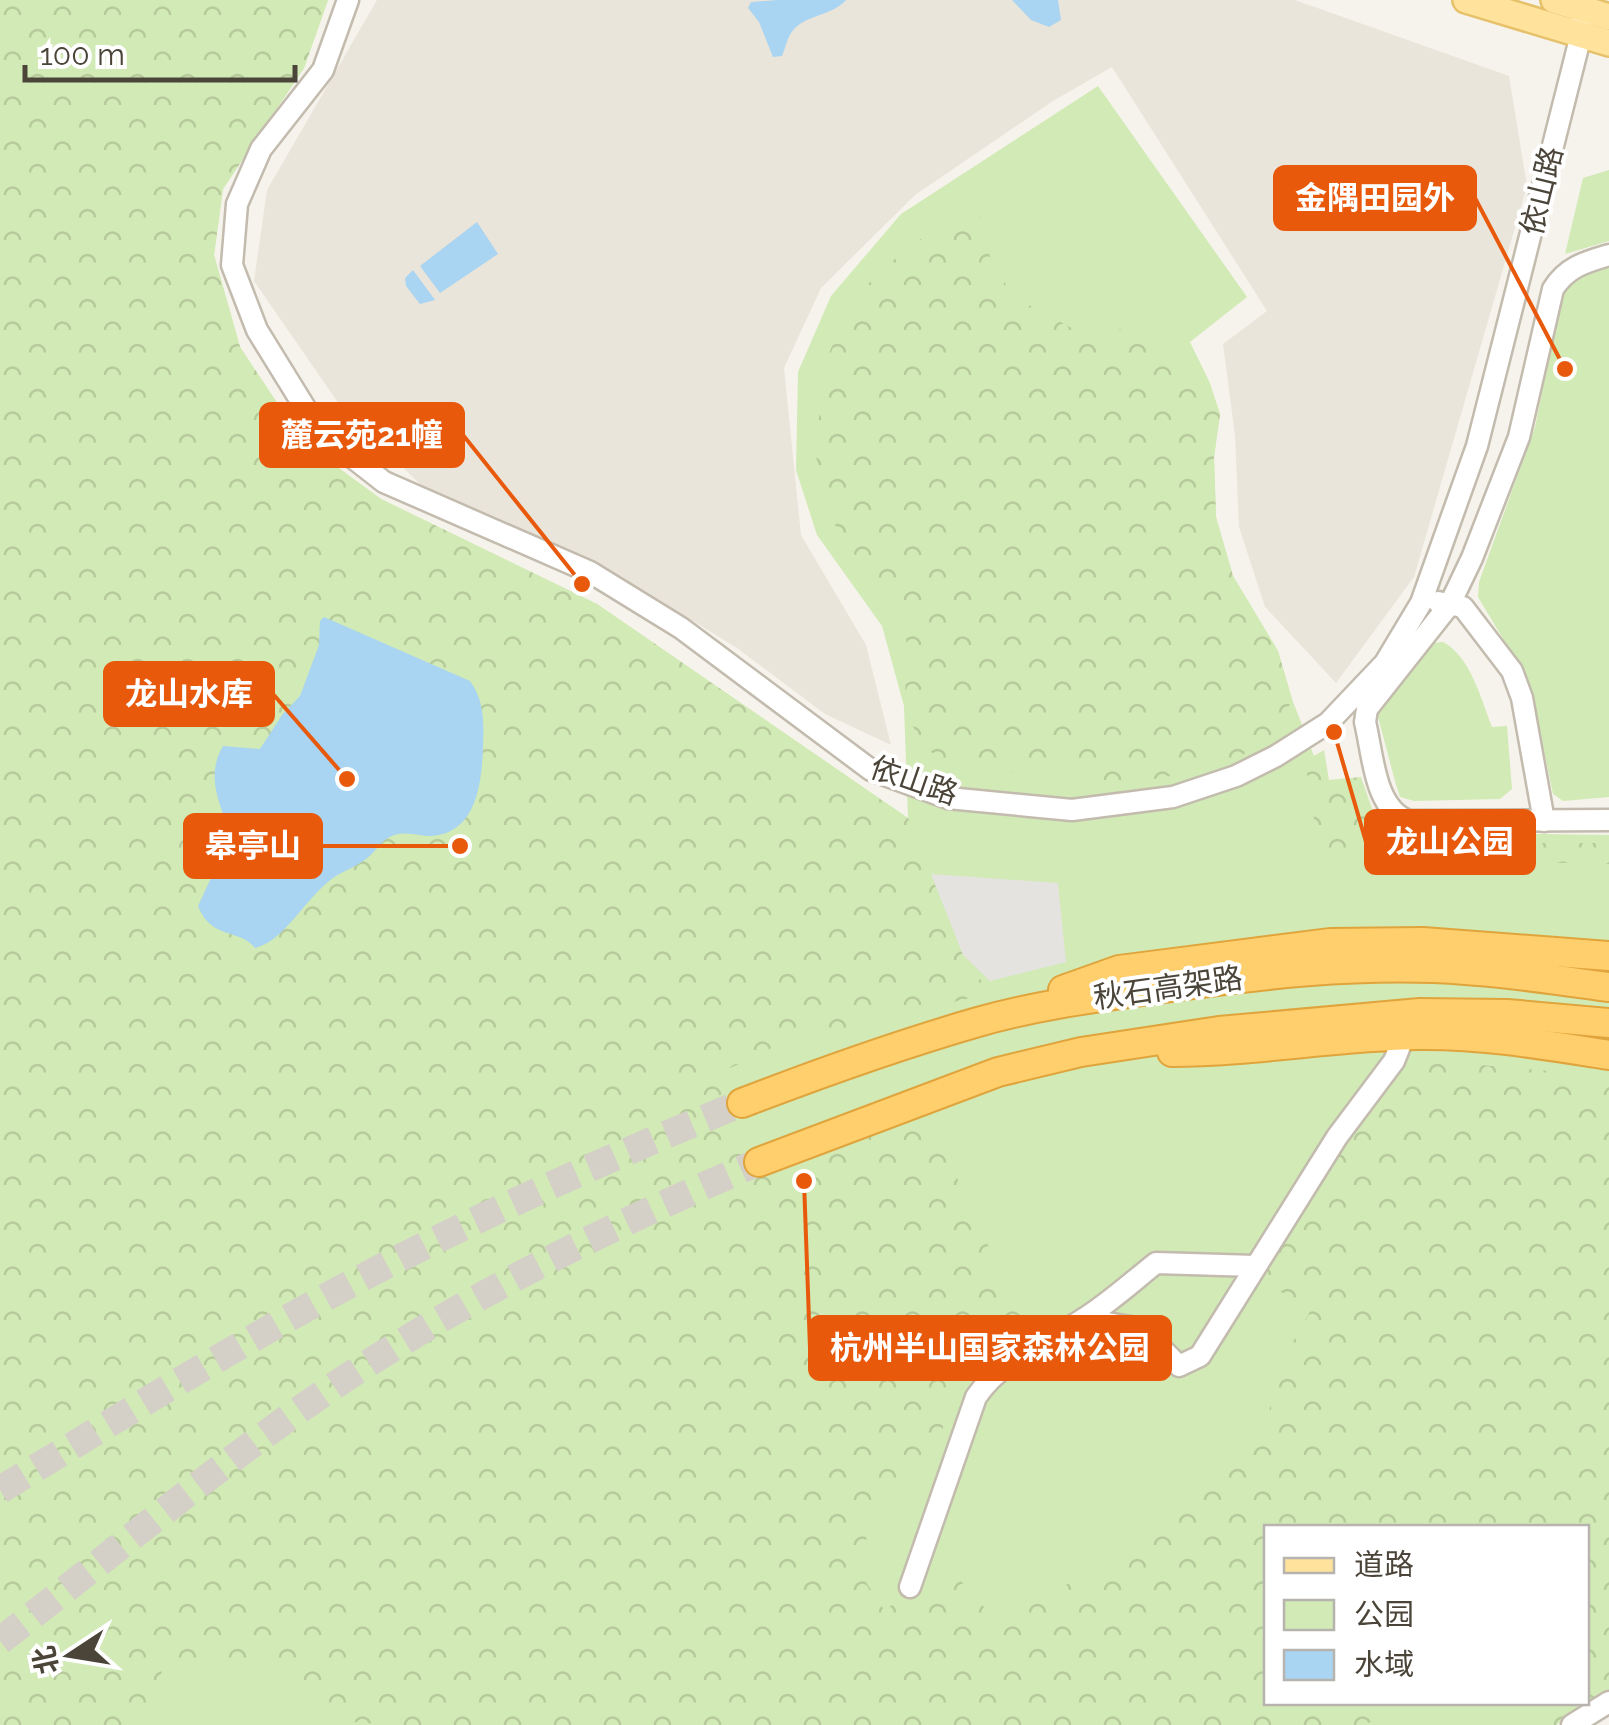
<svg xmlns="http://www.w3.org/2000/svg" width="1609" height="1725" font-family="Raleway,'Noto Sans SC',sans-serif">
	<defs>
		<pattern id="forest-crowns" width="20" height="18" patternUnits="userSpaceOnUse" patternTransform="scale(2.5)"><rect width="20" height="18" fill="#d2eab5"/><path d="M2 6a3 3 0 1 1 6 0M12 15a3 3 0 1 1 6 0" fill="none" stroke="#b6ca9c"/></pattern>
	</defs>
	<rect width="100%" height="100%" fill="#f6f3ec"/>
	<polygon fill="#eae5da" points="377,0 1295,0 1509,76 1527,186 1414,577 1336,683 1265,607 1239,527 1235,436 1223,344 1267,311 1112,67 1053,101 915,195 821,288 784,368 801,535 866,645 891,745 825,714 737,648 633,584 514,527 428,492 339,404 254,281 267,190"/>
	<g fill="#d2eab5" fill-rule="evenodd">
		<path d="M0 0H328L304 68 223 189 214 255 240 347 303 442 381 499 597 604 908 818 904 706 882 626 817 535 796 470 798 372 831 296 901 214 1098 86 1247 297 1190 342 1209 381 1220 414 1214 457 1216 517 1233 576 1278 651 1292 699 1343 831 1609 835V1692L1556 1725H0ZM1266 1528H1586V1702H1266Z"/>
		<polygon points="1609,170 1609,241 1565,254 1583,178"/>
		<polygon points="1609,267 1609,797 1563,801 1553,794 1530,684 1478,597 1479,582 1535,427 1560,302 1572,280 1583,273"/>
		<path d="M1443 642C1471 657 1481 699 1492 727L1507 726 1512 789 1500 799 1414 801 1400 797 1396 785 1377 713 1431 643Z"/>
	</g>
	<g fill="url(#forest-crowns)">
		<polygon points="0,0 328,0 304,68 223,189 214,255 240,347 303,442 381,499 597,604 909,819 963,955 990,993 778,1045 716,1075 753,1178 928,1115 1023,1321 955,1369 936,1461 868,1510 864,1579 884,1610 950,1569 999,1624 1114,1557 1173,1517 1267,1436 1273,1377 1312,1308 1244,1273 1357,1100 1413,1059 1606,1076 1609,1077 1609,1692 1556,1725 1546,1725 1538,1703 1586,1702 1586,1528 1266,1528 1266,1702 1395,1703 1366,1725 391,1725 353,1722 279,1663 164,1666 142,1725 0,1725"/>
		<polygon points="978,212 989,254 1012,296 1077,331 1129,329 1179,354 1209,381 1220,414 1214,457 1216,517 1233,576 1278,651 1292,699 1273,745 1176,775 1099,789 1071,762 1038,773 950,767 921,744 904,706 908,649 900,613 861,564 818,499 816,440 826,360 853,298 899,255 941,224"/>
		<polygon points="1324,750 1329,780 1361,777 1384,843 1609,843 1609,864 1320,857 1305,761"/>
	</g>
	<polygon fill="#e5e3e0" points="931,874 1058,883 1066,962 990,981 963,955"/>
	<g fill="#a9d4f2">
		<path d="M778 0H846C831 17 804 14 791 33 787 39 785 49 782 56L773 57 759 22 748 8 751 2Z"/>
		<polygon points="1012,0 1058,0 1061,20 1049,27 1031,20"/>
		<polygon points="477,222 498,254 440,293 420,266"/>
		<polygon points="413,270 435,300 420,304 406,286 405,278"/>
		<path d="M324 617 470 681C484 700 484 722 483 746 482 781 477 833 432 836 419 836 407 831 394 835 380 840 377 851 366 859 356 867 343 871 333 878 305 898 285 941 255 948 239 928 211 940 198 906L231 835C220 804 205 777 223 746L260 749 282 715 300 696 319 645 320 621Z"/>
	</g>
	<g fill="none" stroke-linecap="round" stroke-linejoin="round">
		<g stroke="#d4d0c8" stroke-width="28" stroke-dasharray="28 14" stroke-linecap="butt">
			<path d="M0 1490C113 1421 225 1352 341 1289 471 1219 606 1159 742 1103"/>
			<path d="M0 1641C108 1557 213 1469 325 1392 461 1299 608 1227 759 1162"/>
		</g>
		<defs>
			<g id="minor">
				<polyline points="348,0 323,70 261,149 237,204 232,265 257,330 320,432 384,482 590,572 681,628 871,770 948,798 1072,810 1173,797 1236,776 1276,756 1328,723 1385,663 1421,603 1477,446 1581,35 1581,22"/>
				<path d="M1609 255C1585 262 1567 267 1553 289L1519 437 1472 558 1450 604 1367 709 1365 722C1373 754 1374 809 1409 821L1609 820"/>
				<polyline points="1438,602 1463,607 1512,671 1522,698 1544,821"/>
				<polyline points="1084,1319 1142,1329 1179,1366 1200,1356 1337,1137 1394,1061 1404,1036"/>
				<path d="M910 1587 976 1397C1003 1358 1043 1345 1082 1320 1108 1304 1132 1282 1156 1263L1255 1266"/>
				<polyline points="1572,1725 1609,1702"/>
			</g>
			<g id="major">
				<polyline points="1466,0 1609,43"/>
				<polyline points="1554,0 1609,17"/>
			</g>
			<g id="highway">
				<polyline points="1063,990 1119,970 1330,943 1423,942 1609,956"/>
				<path d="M1172 1052C1254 1052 1335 1036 1418 1035 1482 1034 1545 1045 1609 1055"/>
				<path d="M742 1103C820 1073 898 1045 978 1022 1034 1006 1092 998 1149 990 1254 975 1361 962 1466 970 1514 973 1561 981 1609 987"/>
				<polyline points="759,1162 998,1072 1081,1052 1219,1031 1420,1013 1507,1014 1609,1023"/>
			</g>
		</defs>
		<use href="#minor" stroke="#c2bbae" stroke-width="25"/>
		<use href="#major" stroke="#e6c16a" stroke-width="30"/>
		<use href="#highway" stroke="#e0a43c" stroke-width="32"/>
		<use href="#minor" stroke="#fff" stroke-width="20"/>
		<use href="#major" stroke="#ffe39c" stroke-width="25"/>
		<use href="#highway" stroke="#ffcf6e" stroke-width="28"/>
	</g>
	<g text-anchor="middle" stroke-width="8" stroke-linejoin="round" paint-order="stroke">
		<g font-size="30" fill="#4b4439" stroke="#fff">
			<text transform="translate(1542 191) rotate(-76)" y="10">依山路</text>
			<text transform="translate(914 781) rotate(19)" y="10">依山路</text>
			<text transform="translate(1168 988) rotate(-8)" y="10">秋石高架路</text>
		</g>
	</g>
	<path fill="none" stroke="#e8590c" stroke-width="4" d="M1565 369L1475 198M582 584L463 435M347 779L273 694M1334 732L1366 842M460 846L321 846M804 1181L810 1348"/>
	<g fill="#e8590c" stroke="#fff" stroke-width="4">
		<circle cx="1565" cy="369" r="10"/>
		<circle cx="582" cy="584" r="10"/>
		<circle cx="347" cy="779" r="10"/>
		<circle cx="1334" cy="732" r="10"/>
		<circle cx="460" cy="846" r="10"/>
		<circle cx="804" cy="1181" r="10"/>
	</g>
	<g fill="#e8590c" stroke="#e8590c" stroke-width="4">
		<rect x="1275" y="167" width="200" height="62" rx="10"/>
		<rect x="261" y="404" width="202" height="62" rx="10"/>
		<rect x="105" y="663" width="168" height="62" rx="10"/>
		<rect x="1366" y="811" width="168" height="62" rx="10"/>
		<rect x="185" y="815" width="136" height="62" rx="10"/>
		<rect x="810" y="1317" width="360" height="62" rx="10"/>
	</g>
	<g font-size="32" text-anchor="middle" font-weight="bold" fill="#fff">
		<text x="1375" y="209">金隅田园外</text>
		<text x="362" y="446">麓云苑21幢</text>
		<text x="189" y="705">龙山水库</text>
		<text x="1450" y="853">龙山公园</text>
		<text x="253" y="857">皋亭山</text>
		<text x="990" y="1359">杭州半山国家森林公园</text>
	</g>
	<rect x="1264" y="1525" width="325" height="180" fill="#ffffff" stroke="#b7b4b0" stroke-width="2.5"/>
	<rect x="1284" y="1558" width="50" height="15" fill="#ffe39c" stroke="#b7b4b0" stroke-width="2.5"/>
	<text x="1354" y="1575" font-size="30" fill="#4b4439">道路</text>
	<rect x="1284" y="1600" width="50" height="30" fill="#d2eab5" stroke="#b7b4b0" stroke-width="2.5"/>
	<text x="1354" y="1625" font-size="30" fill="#4b4439">公园</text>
	<rect x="1284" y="1650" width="50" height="30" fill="#a9d4f2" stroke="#b7b4b0" stroke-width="2.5"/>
	<text x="1354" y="1675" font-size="30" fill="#4b4439">水域</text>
	<g transform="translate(70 1655) rotate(258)" stroke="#ffffff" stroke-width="8" paint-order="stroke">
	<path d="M0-8L18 38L0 25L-18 38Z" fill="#4b4439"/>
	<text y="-15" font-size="28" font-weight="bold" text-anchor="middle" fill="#4b4439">北</text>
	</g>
	<path d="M25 65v15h270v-15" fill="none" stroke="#4b4439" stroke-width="5"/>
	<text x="40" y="65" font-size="30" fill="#4b4439" stroke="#ffffff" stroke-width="8" paint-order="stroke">100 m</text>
</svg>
